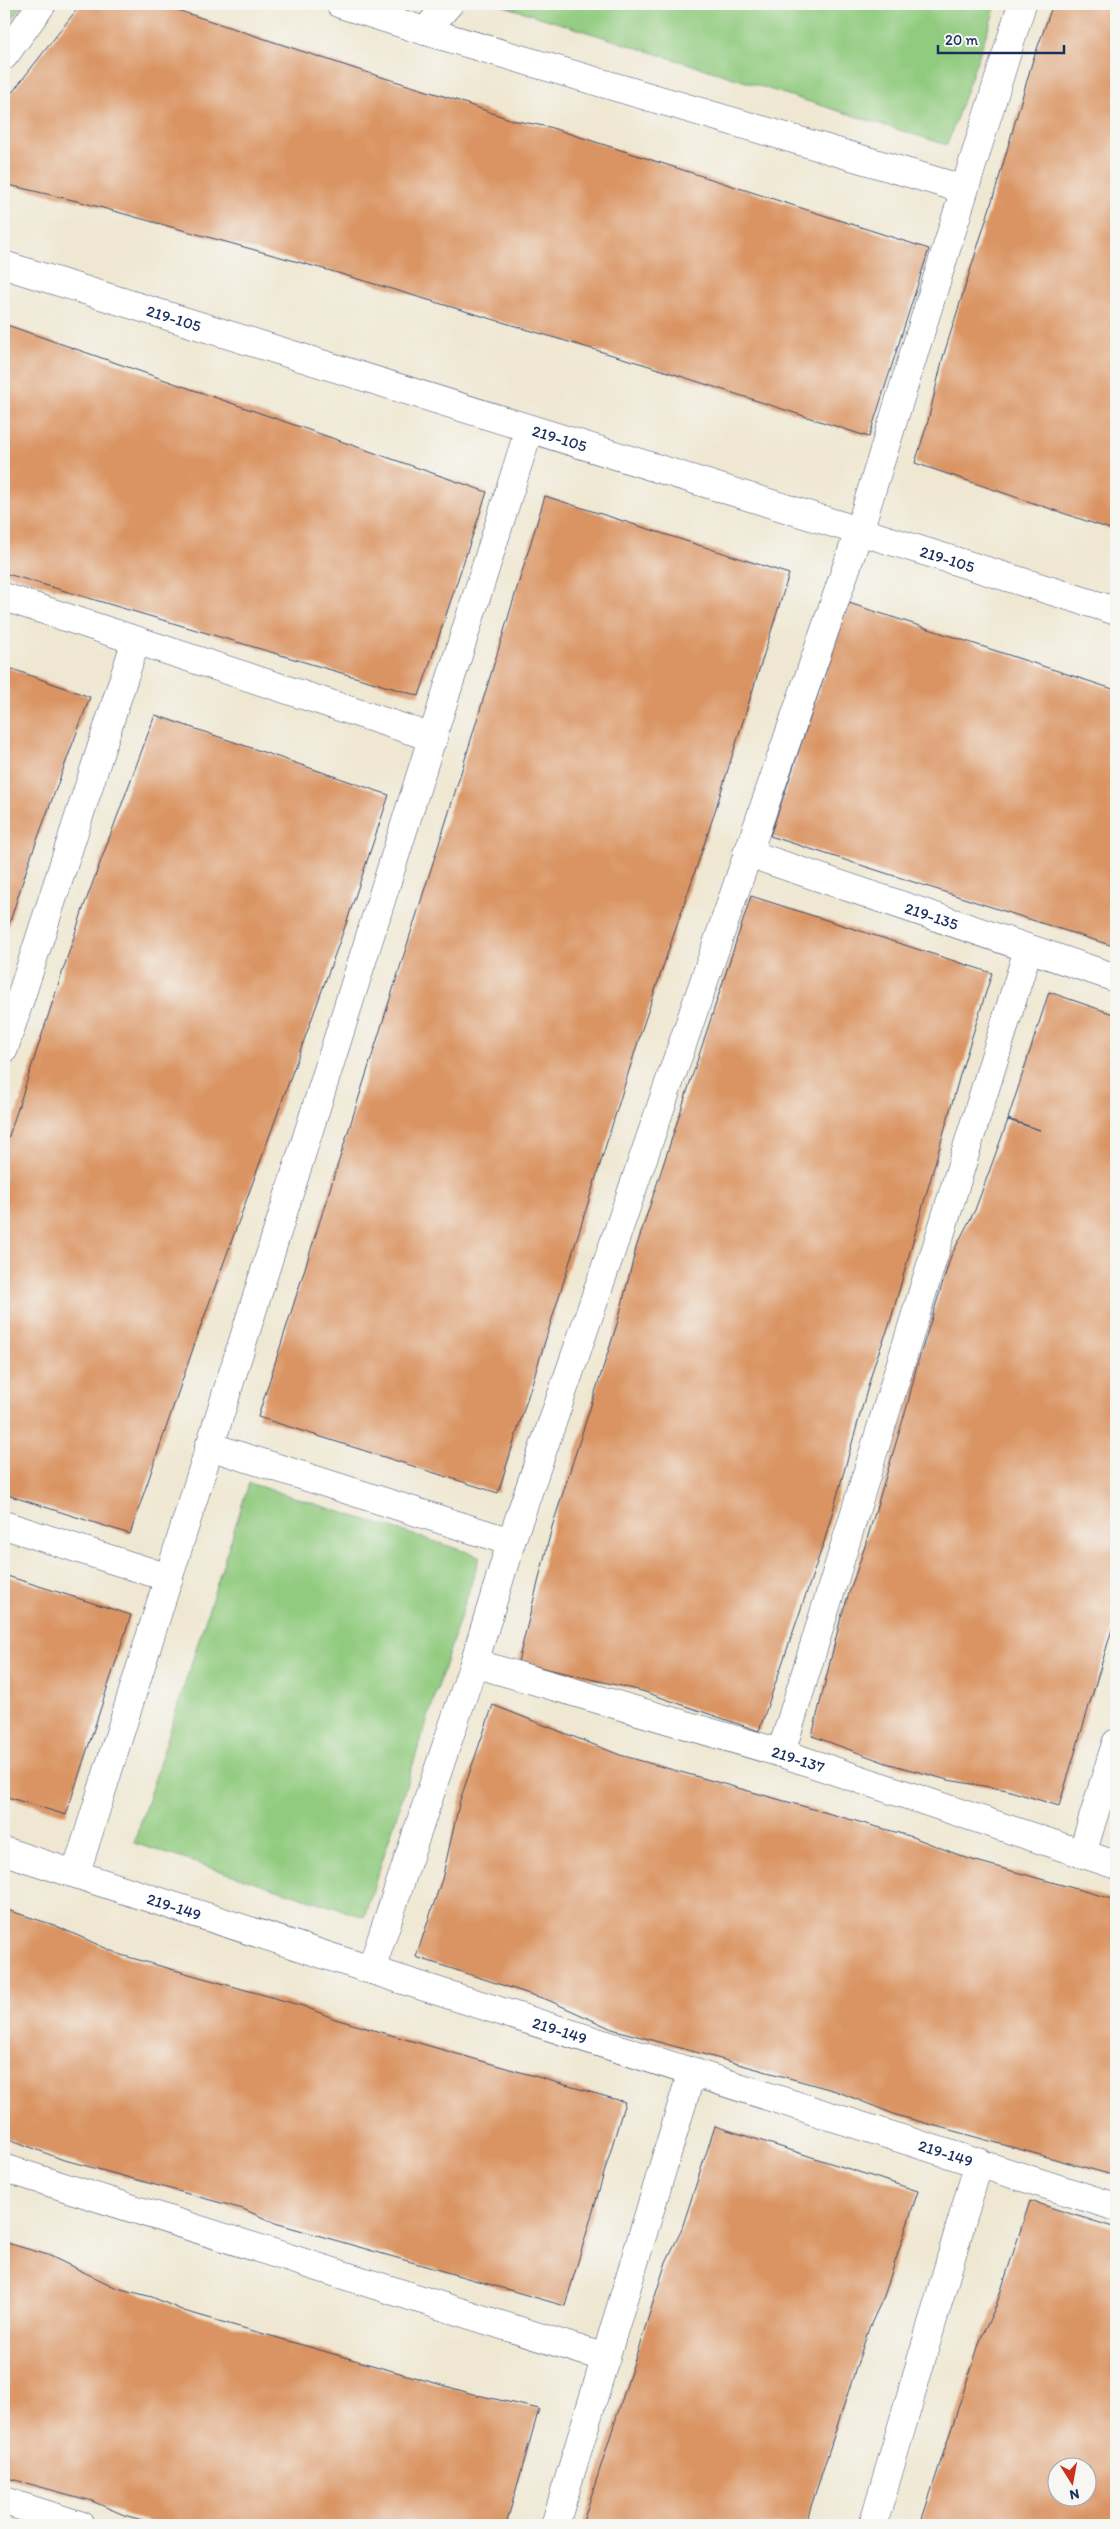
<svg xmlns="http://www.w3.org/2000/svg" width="1120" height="2529" font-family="Itim,sans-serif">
	<rect width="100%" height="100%" fill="#f6f6f2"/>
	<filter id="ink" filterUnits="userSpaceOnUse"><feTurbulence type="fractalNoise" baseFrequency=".02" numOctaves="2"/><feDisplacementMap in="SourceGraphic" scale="10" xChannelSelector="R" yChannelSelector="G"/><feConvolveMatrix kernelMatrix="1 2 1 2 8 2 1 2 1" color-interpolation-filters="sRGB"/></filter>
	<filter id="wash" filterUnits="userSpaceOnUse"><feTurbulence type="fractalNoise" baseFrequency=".0096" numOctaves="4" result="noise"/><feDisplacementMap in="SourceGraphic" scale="20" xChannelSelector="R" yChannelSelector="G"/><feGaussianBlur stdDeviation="1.12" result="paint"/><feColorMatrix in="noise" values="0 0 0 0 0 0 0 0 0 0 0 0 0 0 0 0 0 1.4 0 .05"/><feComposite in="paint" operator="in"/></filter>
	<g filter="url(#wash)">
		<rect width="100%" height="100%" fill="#efe7d1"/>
		<g fill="#91cb7f" stroke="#567d6e">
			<polygon points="4,4 24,4 4,29"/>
			<polygon points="498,4 997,4 947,145"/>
			<polygon points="249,1483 480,1556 364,1917 134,1843"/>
		</g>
		<g id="blocks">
			<g fill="#da9463" fill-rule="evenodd">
				<polygon points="81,4 159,4 359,70 453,99 512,120 549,127 929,249 869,437 646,365 331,271 81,202 4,184 4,103"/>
				<polygon points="1053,4 1116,4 1116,531 915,463 928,421 943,357 997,185 1032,63"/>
				<polygon points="4,324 487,492 419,696 4,573"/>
				<polygon points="545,496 789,574 710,827 642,1029 498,1493 258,1417 449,812"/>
				<polygon points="849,603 1116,690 1116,947 770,836"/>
				<polygon points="4,666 90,697 30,859 4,940"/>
				<polygon points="155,715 389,795 347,921 197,1337 130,1534 4,1494 4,1151 84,906"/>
				<polygon points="751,896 992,973 960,1075 889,1326 875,1362 824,1542 759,1731 642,1691 518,1662 552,1527 618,1321 636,1248"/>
				<polygon points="1049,992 1116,1015 1116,1616 1059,1806 1007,1790 948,1780 886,1763 812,1736 841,1617 865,1546 908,1403 917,1365 951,1256 975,1210 1008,1120 1040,1130 1008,1119"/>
				<polygon points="4,1575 131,1615 66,1815 4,1796"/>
				<polygon points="493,1705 620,1755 913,1837 969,1859 1116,1900 1116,2176 896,2115 836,2091 612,2029 548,2000 416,1957 442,1879 460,1800"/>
				<polygon points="4,1909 54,1925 121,1955 303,2006 335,2019 625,2102 565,2306 275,2223 243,2209 61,2159 4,2137"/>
				<polygon points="715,2126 918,2191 884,2296 869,2328 805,2525 582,2525 666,2262 681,2231"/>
				<path d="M1030 2201 1116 2228V2525H920L981 2338 996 2306ZM1058 2466H1088V2496H1058Z"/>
				<polygon points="4,2242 48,2255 117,2288 152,2297 184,2311 473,2394 539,2409 506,2525 160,2525 124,2515 92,2501 4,2477"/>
			</g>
		</g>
	</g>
	<g filter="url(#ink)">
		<use href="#blocks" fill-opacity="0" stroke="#3b4b6f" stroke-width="1"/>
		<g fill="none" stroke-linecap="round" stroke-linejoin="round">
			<defs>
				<g id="minor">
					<polyline points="340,4 425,31 963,189"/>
					<polyline points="425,31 449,4"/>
					<polyline points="4,56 42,4"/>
					<polyline points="4,597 434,738"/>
					<path id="s1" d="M747 853 1116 978"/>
					<polyline points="4,1049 136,640"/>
					<polyline points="209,1446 511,1542"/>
					<polyline points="4,1525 169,1578"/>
					<path id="s2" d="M474 1663 781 1753 1116 1865"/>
					<polyline points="781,1753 1028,949"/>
					<path id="s3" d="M4 1851 371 1970 1116 2207"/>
					<polyline points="1082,1854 1116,1743"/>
					<polyline points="76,1873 529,429"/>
					<polyline points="371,1970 474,1663 511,1542 859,531 1022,4"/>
					<polyline points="4,2168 606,2358"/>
					<polyline points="4,2501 80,2525"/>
					<polyline points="555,2525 692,2071"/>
					<polyline points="873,2525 979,2162"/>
				</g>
				<g id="tertiary">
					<path id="s4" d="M4 265 1116 611"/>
				</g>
			</defs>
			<use href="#minor" stroke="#3b4b6f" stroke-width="29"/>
			<use href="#tertiary" stroke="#3b4b6f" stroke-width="29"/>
			<use href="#minor" stroke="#fff" stroke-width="28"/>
			<use href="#tertiary" stroke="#fff" stroke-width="28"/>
		</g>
	</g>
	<g text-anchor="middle" stroke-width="4" stroke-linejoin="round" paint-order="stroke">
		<g font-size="16" fill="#1b2f5e" stroke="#f6f6f2">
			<text dy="6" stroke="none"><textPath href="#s4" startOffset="178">219-105</textPath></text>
			<text dy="6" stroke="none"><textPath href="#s4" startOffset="582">219-105</textPath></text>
			<text dy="6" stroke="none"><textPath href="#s4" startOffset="988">219-105</textPath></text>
			<text dy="6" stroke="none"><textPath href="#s1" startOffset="195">219-135</textPath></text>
			<text dy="6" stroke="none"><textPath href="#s2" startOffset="338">219-137</textPath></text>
			<text dy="6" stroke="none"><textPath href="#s3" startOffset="179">219-149</textPath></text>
			<text dy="6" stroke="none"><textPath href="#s3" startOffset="584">219-149</textPath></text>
			<text dy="6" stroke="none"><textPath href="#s3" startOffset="989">219-149</textPath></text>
		</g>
	</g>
	<rect width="1120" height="2529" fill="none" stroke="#f6f6f2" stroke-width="20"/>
	<g transform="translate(1072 2482) rotate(169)"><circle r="24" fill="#f6f6f2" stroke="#9ea6b7"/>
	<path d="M0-4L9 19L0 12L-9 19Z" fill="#c8321e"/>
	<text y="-8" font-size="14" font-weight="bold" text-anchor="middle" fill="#1b2f5e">N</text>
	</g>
	<path d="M938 45v8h126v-8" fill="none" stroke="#1b2f5e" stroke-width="2.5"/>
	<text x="945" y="45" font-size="15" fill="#1b2f5e" stroke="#f6f6f2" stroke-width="4" paint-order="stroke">20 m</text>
</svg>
